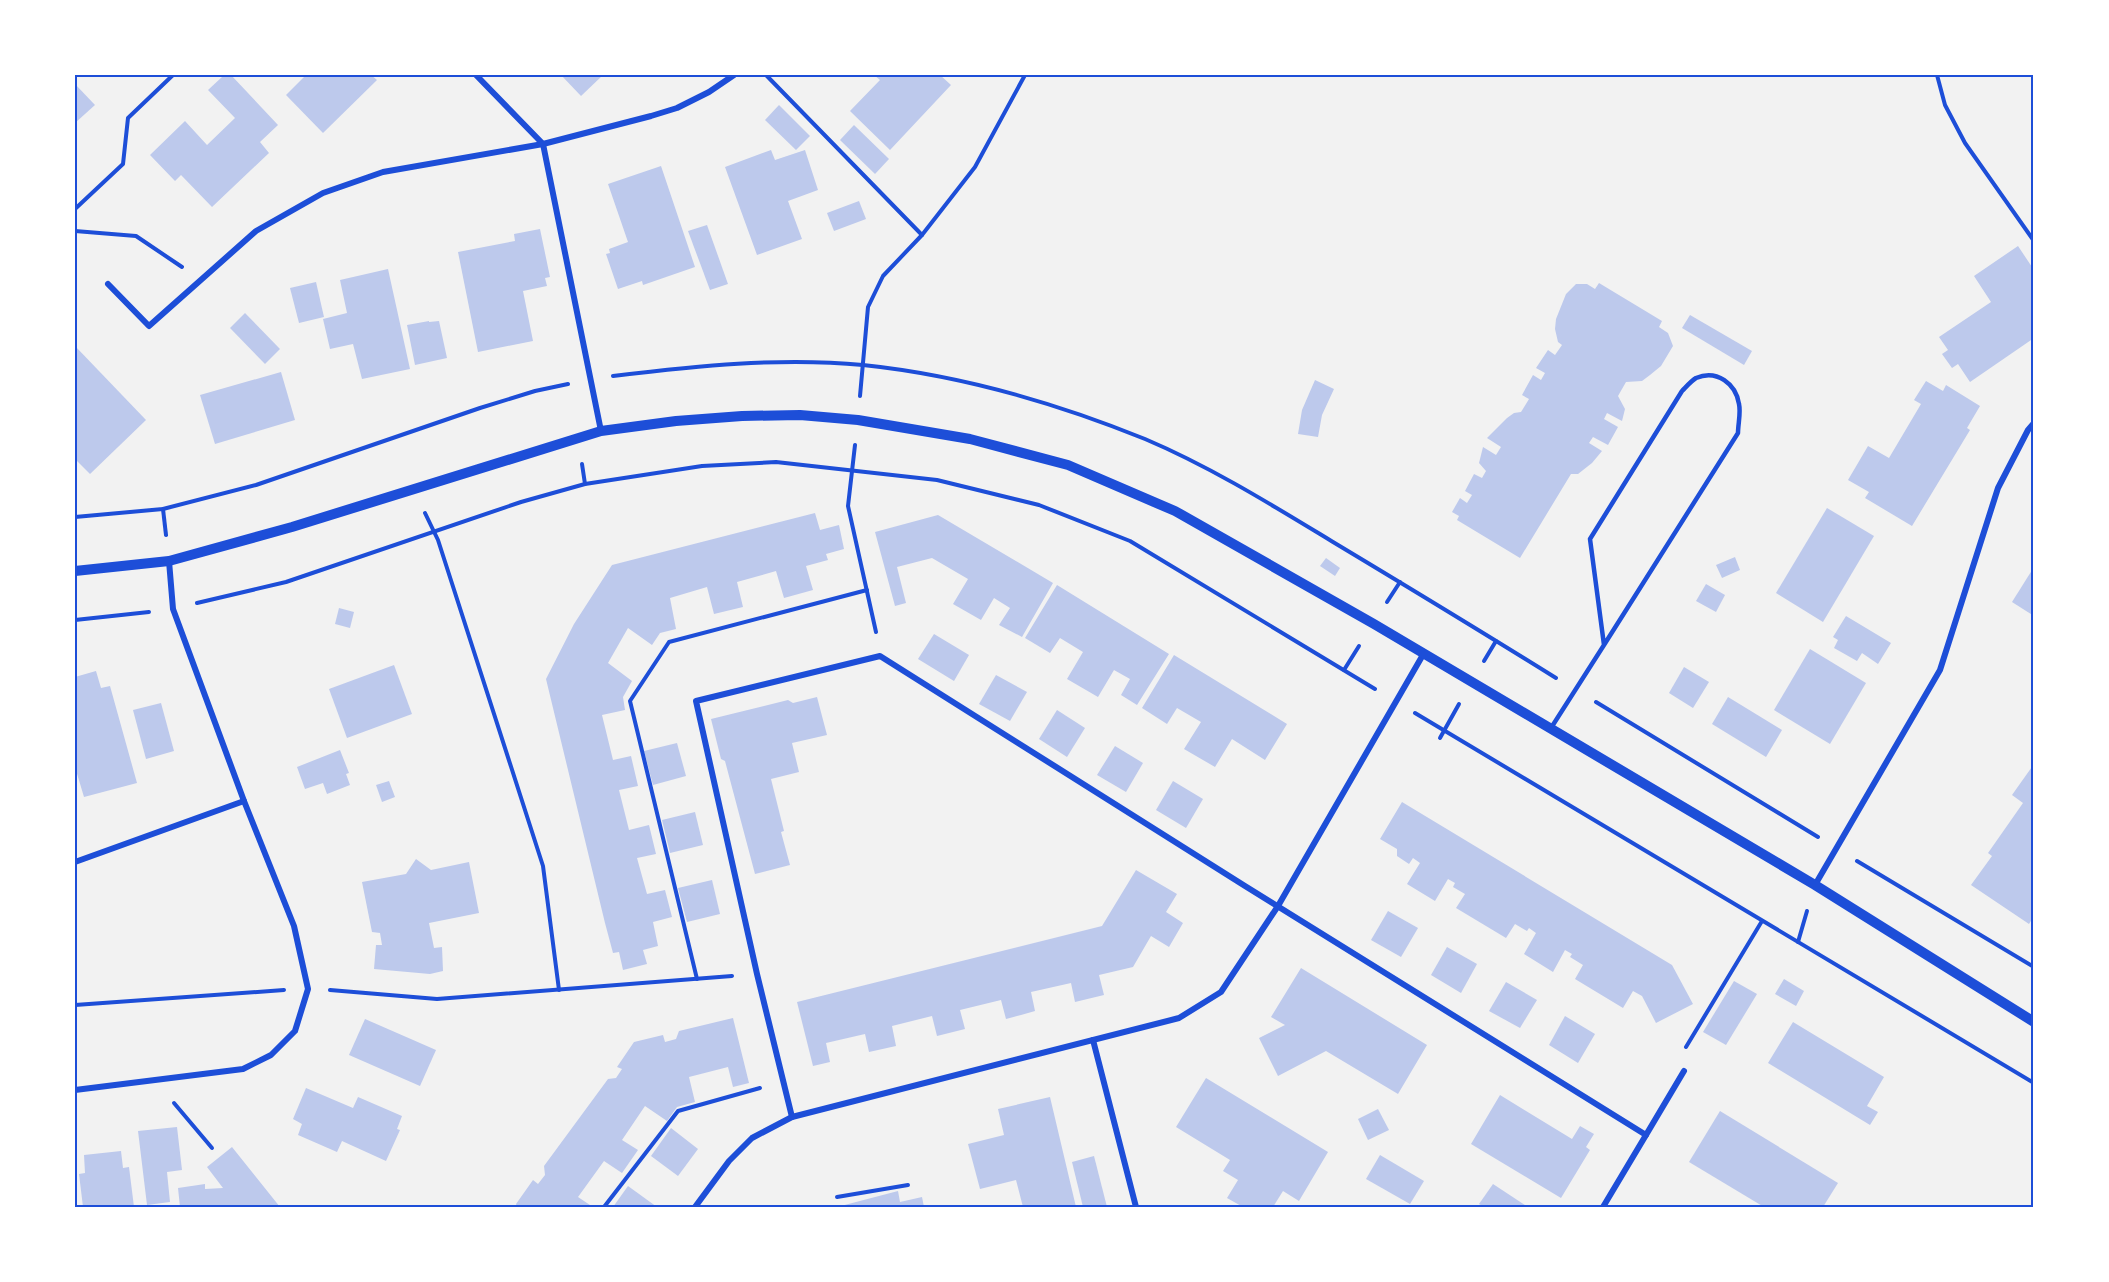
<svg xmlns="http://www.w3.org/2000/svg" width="2109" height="1282" font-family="Quicksand,sans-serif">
	<rect width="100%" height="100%" fill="#f2f2f2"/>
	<g fill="#bdc9ec">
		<polygon points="221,75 231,75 278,125 260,142 269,153 212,207 181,175 175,181 150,155 185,121 207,145 235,118 208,90 222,77"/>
		<polygon points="306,75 371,75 377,80 323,133 286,95"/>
		<polygon points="561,75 603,75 581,96"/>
		<polygon points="874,75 940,75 951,85 890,150 850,111 880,80"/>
		<polygon points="75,84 95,105 75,123"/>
		<polygon points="779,105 810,136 796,150 765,120"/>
		<polygon points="854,125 889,159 875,174 840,140"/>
		<polygon points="771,150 775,160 805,150 818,190 788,201 802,239 757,255 725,167"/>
		<polygon points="661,166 695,267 643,285 642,281 618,289 606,254 610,253 609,249 628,242 608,184"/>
		<polygon points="859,201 866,219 834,231 827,213"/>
		<polygon points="707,225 728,284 710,290 688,231"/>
		<polygon points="540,229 550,277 545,278 547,286 523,291 533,341 478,352 458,252 515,241 514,234"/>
		<polygon points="2018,246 2034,270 2034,338 1970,382 1958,364 1952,368 1942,354 1948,350 1939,337 1991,302 1974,276"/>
		<polygon points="388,269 410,369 362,379 353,344 330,349 323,319 347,313 340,280"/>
		<polygon points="316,282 324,317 299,323 290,288"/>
		<polygon points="1599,283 1662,321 1659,327 1668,333 1673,346 1661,366 1650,375 1642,381 1626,382 1618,396 1625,409 1622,421 1607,413 1604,419 1618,427 1608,445 1593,437 1589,443 1602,451 1592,463 1578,474 1571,474 1520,558 1457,520 1459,516 1452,512 1460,498 1467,503 1472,495 1465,491 1474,474 1482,478 1486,471 1479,463 1483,447 1496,455 1501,447 1487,438 1507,418 1514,413 1521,412 1529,399 1522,395 1533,375 1541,380 1545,373 1536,368 1548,350 1555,355 1562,345 1558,342 1555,329 1556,319 1566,294 1576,284 1587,284 1595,289"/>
		<polygon points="245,313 280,349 265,364 230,328"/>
		<polygon points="1690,315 1752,351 1744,365 1682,328"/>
		<polygon points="429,321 429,322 439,321 447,358 415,365 407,325"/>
		<polygon points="75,346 146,420 90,474 75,459"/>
		<polygon points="281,372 295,420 215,444 200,395"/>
		<polygon points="1315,380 1334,389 1322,415 1318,437 1298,434 1302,410"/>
		<polygon points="1926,381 1943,391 1946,385 1980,406 1967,428 1970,430 1912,526 1865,498 1869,492 1848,480 1868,446 1889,458 1921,404 1914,400"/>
		<polygon points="1827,508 1874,536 1823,622 1776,593"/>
		<polygon points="815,513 820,530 839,525 844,549 826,554 828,560 806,566 813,590 784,598 776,571 737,582 743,607 714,614 707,587 670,598 676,629 660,633 652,645 628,628 608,663 632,681 623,697 625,710 602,715 613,760 631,756 638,786 619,790 629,830 649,825 656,854 637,858 647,894 665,890 672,917 653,922 658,946 643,950 647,964 623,970 619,952 613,953 605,923 546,679 574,624 612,565"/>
		<polygon points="938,515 1053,583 1022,637 999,625 1010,608 994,598 981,620 953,604 968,579 932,558 897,567 906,603 895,606 875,532"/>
		<polygon points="1735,557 1740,570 1722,578 1716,565"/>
		<polygon points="1326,558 1340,568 1335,576 1320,566"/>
		<polygon points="2034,567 2034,616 2012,602"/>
		<polygon points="1706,584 1725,595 1716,612 1696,601"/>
		<polygon points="1057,585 1169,654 1137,705 1121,695 1130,679 1114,670 1098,697 1067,679 1083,652 1060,638 1050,653 1025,638"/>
		<polygon points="339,608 354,612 350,628 335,624"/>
		<polygon points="1846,616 1891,643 1878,664 1862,653 1857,661 1834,648 1838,640 1833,637"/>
		<polygon points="934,634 969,655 954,681 918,659"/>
		<polygon points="1810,649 1866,683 1830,744 1774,710"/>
		<polygon points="1174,655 1287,724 1265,760 1232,739 1215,767 1184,749 1201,722 1177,708 1167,724 1142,708"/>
		<polygon points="394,665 412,714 347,738 329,689"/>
		<polygon points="1684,667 1709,682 1693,708 1669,693"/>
		<polygon points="96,671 101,688 110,686 137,783 84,797 75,767 77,753 75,677"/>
		<polygon points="996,675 1027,692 1010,721 979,704"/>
		<polygon points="817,697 827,735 792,743 799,772 771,779 784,831 781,832 790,865 755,874 725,761 721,759 711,719 788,700 793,703"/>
		<polygon points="1728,697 1782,730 1766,757 1712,724"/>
		<polygon points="161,703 174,751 146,759 133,710"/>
		<polygon points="1057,710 1085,728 1067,757 1039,739"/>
		<polygon points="677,743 686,776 653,785 644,751"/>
		<polygon points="1115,746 1143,763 1126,792 1097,775"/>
		<polygon points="340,750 349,773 346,774 350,785 327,794 323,783 305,789 297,767"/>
		<polygon points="2034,764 2034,916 2029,924 1971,885 1992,856 1988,853 2023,803 2012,795"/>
		<polygon points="389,781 395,797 382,802 376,785"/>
		<polygon points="1173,781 1203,799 1186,828 1156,810"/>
		<polygon points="1402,802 1672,965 1693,1004 1656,1023 1642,996 1633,991 1623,1008 1575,979 1583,965 1570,957 1572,954 1565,950 1553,972 1524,954 1536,933 1529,928 1527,931 1515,924 1506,938 1456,908 1465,894 1453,887 1455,883 1448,879 1435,901 1407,884 1420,863 1413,858 1409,864 1397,856 1397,849 1380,839"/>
		<polygon points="695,812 703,845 670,853 662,820"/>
		<polygon points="416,859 431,870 469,862 479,913 429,923 434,948 442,947 443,971 430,974 374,969 376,945 382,945 380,933 372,932 362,882 406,874"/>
		<polygon points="1136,870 1177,894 1166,912 1183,923 1169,947 1151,936 1133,967 1099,975 1104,995 1075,1002 1071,983 1031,992 1035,1011 1021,1015 1006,1019 1001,1000 960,1010 965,1029 937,1036 932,1016 892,1026 896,1046 869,1052 865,1034 826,1043 830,1062 813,1066 797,1002 1102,926"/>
		<polygon points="712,880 720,914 687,922 678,888"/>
		<polygon points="1388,911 1418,928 1401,957 1371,940"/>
		<polygon points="1447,947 1477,964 1461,993 1431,975"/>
		<polygon points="1301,968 1427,1045 1398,1094 1326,1051 1278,1076 1259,1038 1285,1025 1271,1017"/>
		<polygon points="1784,979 1804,991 1796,1006 1775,994"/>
		<polygon points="1734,981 1757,994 1726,1045 1703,1032"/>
		<polygon points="1506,982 1537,1000 1520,1028 1489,1011"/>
		<polygon points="1565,1016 1595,1034 1578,1063 1549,1045"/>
		<polygon points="733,1018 749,1083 733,1087 728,1067 689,1077 695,1102 677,1107 667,1121 645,1106 622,1140 638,1150 622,1173 604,1161 578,1197 593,1207 517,1207 516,1204 533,1180 538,1184 545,1175 544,1166 608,1079 616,1078 622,1069 617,1067 634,1042 663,1035 665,1042 676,1039 679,1031"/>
		<polygon points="365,1019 436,1050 420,1086 349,1055"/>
		<polygon points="1793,1022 1884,1077 1867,1106 1878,1112 1870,1125 1768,1063"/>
		<polygon points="1206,1078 1328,1152 1299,1201 1283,1191 1273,1207 1243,1207 1227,1198 1238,1180 1223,1171 1230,1160 1176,1127"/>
		<polygon points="306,1088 353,1108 358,1097 402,1116 397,1129 400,1130 386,1161 342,1141 337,1152 298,1135 302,1124 293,1119"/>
		<polygon points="1500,1095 1572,1139 1580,1126 1594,1134 1586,1147 1590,1150 1561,1198 1471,1144"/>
		<polygon points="1050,1097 1076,1207 1023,1207 1016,1180 980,1189 968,1144 1004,1135 998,1109"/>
		<polygon points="1378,1109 1389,1130 1368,1140 1358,1119"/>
		<polygon points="1720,1111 1838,1183 1823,1207 1764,1207 1689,1162"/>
		<polygon points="177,1127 182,1170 167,1172 170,1202 147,1205 138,1131"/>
		<polygon points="671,1128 698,1149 678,1176 651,1156"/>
		<polygon points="232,1147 280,1207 180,1207 178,1188 205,1184 205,1189 223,1188 207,1167"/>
		<polygon points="121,1151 123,1168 129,1167 134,1207 83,1207 79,1174 85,1173 84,1155"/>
		<polygon points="1380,1155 1424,1181 1410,1204 1366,1179"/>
		<polygon points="1094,1156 1107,1207 1083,1207 1072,1162"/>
		<polygon points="1493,1184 1528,1207 1484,1207 1479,1204"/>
		<polygon points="628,1186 657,1207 613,1207"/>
		<polygon points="898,1191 900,1202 922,1197 924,1207 837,1207"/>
	</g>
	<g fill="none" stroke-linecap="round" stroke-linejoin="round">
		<g stroke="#1d4ed8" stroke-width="4">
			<polyline points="766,75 922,235"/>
			<polyline points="1937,75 1945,105 1965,143 2034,241"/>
			<polyline points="75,209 123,164 128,118 173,75"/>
			<polyline points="75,231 136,236 182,267"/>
			<path d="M613 376C696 366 780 357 863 365 959 375 1056 403 1145 439 1211 467 1272 505 1333 542 1408 587 1482 632 1556 678"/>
			<polyline points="860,396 868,307 883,276 922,235 975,167 1025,75"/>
			<polyline points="855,445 848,506 876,632"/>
			<polyline points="582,464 585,484"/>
			<polyline points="163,509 166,535"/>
			<polyline points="425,513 438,540 543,866 559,990"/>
			<polyline points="75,517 163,509 256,485 480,408 535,391 568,384"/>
			<polyline points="1387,602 1400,582"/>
			<polyline points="197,603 286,582 521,502 585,484 702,466 776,462 937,480 1039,505 1130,541 1375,689"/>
			<polyline points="75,620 149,612"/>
			<polyline points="1484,661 1496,641"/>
			<polyline points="1344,670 1359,646"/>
			<polyline points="1596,702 1818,837"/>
			<polyline points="1415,713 2034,1083"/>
			<polyline points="1440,738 1459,704"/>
			<polyline points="1857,861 2034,967"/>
			<polyline points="1798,942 1807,911"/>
			<polyline points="697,979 630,701 669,642 867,590"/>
			<polyline points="330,990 437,999 732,976"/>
			<polyline points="75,1005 284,990"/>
			<polyline points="1686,1047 1762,921"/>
			<polyline points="174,1103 212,1148"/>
			<polyline points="837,1197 908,1185"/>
			<polyline points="604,1207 678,1111 760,1088"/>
		</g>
		<path stroke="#1d4ed8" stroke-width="4.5" d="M1551 728 1604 645 1590 539 1682 391C1686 387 1691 381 1696 378 1717 369 1736 384 1739 404 1741 413 1738 424 1738 433L1604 645"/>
		<g stroke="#1d4ed8" stroke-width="6">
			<polyline points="476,75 543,144 601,431"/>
			<polyline points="108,284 149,326 256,231 323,193 383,172 543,144 651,116 677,108 709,92 734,75"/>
			<polyline points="75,862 244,801"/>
			<polyline points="1815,885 1940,670 1998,488 2028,430 2034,423"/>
			<polyline points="1093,1040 1136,1207"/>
			<polyline points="75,1090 243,1069 271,1055 295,1031 308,989 294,926 244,801 173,609 169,561"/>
			<polyline points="792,1117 757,974 696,701 880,656 1245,886 1646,1135 1603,1207"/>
			<polyline points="1646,1135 1684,1071"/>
			<polyline points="695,1207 729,1161 752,1138 792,1117 1179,1018 1221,992 1278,906 1424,653"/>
		</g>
		<polyline stroke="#1d4ed8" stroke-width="10" points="75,571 169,561 292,527 601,431 676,421 742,416 800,415 858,420 970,439 1068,465 1175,511 1374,624 1815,885 2034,1022"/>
	</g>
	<rect width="2109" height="1282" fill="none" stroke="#ffffff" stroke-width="153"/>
	<rect x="76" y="76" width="1956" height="1130" fill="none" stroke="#1d4ed8" stroke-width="2"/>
</svg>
